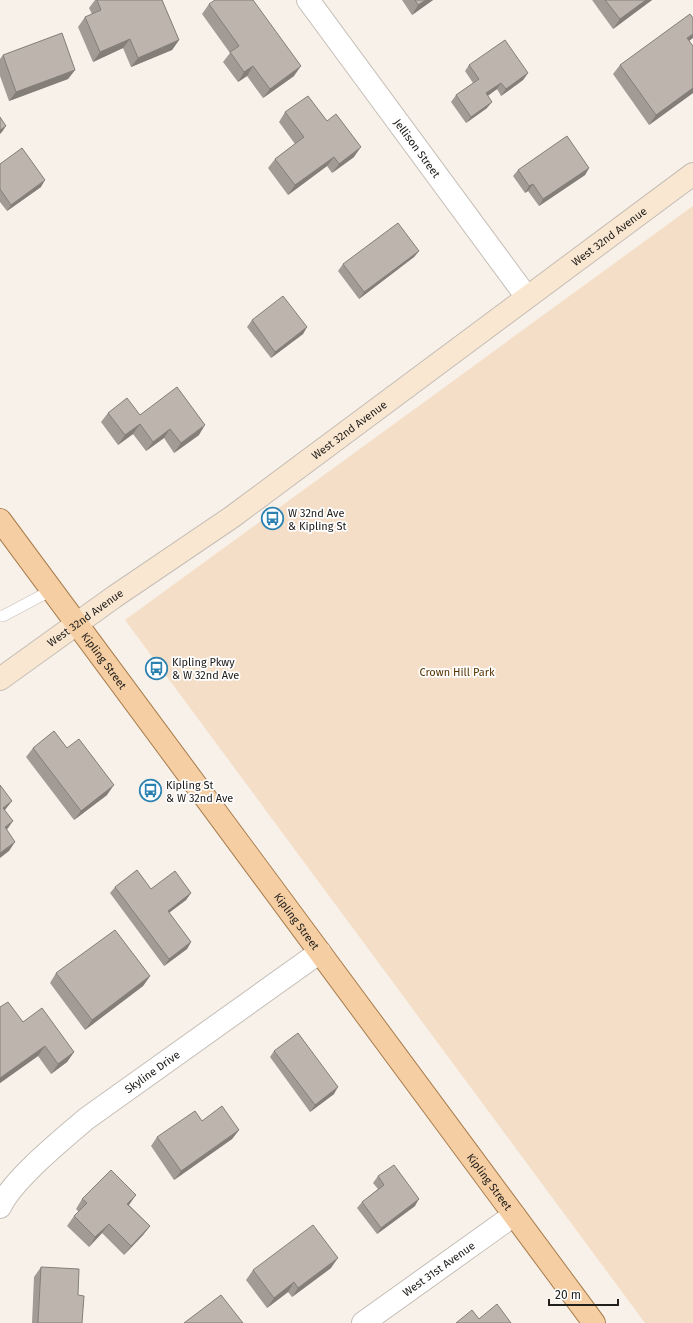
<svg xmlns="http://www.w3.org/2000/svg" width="693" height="1323" font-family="'Fira Sans',sans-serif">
	<rect width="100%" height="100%" fill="#f8f1e9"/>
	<polygon fill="#f4dec7" points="693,206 693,1323 645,1323 125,620"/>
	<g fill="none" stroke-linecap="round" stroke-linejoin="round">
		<defs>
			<polyline id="lane" points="0,616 3,616 52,590"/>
			<g id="street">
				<path id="s1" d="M308 0 526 296"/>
				<path id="s2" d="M0 1207C13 1179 62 1140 86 1119L320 952"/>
				<path id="s3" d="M363 1323 514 1215"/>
			</g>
			<g id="secondary">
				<path id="s4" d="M0 679 114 597 232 517 693 174"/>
			</g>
			<g id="primary">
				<path id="s5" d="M0 520 594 1323"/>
			</g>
		</defs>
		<use href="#lane" stroke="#c5beb7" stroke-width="12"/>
		<use href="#street" stroke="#c5beb7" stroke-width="24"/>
		<use href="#secondary" stroke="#c5beb7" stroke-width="24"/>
		<use href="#primary" stroke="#a77c4c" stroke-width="24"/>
		<use href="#lane" stroke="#fff" stroke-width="11"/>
		<use href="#street" stroke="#fff" stroke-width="22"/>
		<use href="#secondary" stroke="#fae7d1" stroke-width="22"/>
		<use href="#primary" stroke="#f5cea3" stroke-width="22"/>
	</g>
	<g fill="#a29b95">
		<polygon points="95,0 162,0 179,40 172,50 131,67 123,48 93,62 78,27 85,17 92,14 89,8"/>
		<polygon points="402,0 433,0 412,15"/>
		<polygon points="592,0 652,0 613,29"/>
		<polygon points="209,4 294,76 263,98 247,76 238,82 223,62 230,53 202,14"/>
		<polygon points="693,38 689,41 693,93 649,125 613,74 620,65"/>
		<polygon points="3,55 75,70 68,79 9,101 0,76 0,59"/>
		<polygon points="469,65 528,73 523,80 501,96 497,89 488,96 487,108 466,123 451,102 456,95 473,83 465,71"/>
		<polygon points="285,112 327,121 354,157 332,173 327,166 288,195 268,168 275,159 295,144 279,122"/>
		<polygon points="0,164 41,187 7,211 0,202"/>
		<polygon points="589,168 585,175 539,206 528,191 525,193 513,176 518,170"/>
		<polygon points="419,251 414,257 359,299 338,271 343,264"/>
		<polygon points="252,320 307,327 303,334 271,358 247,327"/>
		<polygon points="108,413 140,415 199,435 174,453 164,438 146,451 133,434 118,445 101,422"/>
		<polygon points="33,748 67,748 107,795 74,820 26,757"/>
		<polygon points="115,887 151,889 191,893 186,900 169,913 191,942 187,949 164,966 110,893"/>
		<polygon points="56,973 150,976 143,986 85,1030 50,983"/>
		<polygon points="0,1007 23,1022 74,1052 67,1062 51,1074 38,1056 0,1083"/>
		<polygon points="274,1051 334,1094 310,1112 270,1057"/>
		<polygon points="239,1130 232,1139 174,1180 151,1146 157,1137"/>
		<polygon points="378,1176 415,1206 377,1234 357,1208 362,1202 378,1189 373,1183"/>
		<polygon points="82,1199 129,1205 150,1226 143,1235 124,1255 102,1233 89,1247 67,1226 74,1216 79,1212 76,1209"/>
		<polygon points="41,1267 78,1295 82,1323 32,1323 34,1277"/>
		<polygon points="331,1268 292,1297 288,1292 267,1308 246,1280 253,1270"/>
	</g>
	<g fill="#847e79">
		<polygon points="426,0 433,0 412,15 418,5"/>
		<polygon points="646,0 652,0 613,29 620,19"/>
		<polygon points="693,34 693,38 680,47 687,38"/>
		<polygon points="130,39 123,48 93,62 100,52"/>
		<polygon points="179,40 172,50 131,67 138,58"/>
		<polygon points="253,66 247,76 238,82 244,72"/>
		<polygon points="301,66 294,76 263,98 270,89"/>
		<polygon points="75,70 68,79 9,101 16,92"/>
		<polygon points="528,73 523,80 501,96 506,89"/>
		<polygon points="501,83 497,89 481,100 486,93"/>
		<polygon points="693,88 693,93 649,125 656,115"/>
		<polygon points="492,102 487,108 466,123 471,117"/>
		<polygon points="6,126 2,132 0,134 0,130"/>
		<polygon points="361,147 354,157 332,173 339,164"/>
		<polygon points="334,157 327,166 288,195 295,185"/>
		<polygon points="589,168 585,175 539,206 543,199"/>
		<polygon points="45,180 41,187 7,211 11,205"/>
		<polygon points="533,184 528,191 525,193 529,186"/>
		<polygon points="419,251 414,257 359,299 364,292"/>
		<polygon points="307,327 303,334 271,358 275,352"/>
		<polygon points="140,424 133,434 118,445 125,435"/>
		<polygon points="205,425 199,435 174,453 181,443"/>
		<polygon points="170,429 164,438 146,451 153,442"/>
		<polygon points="114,785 107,795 74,820 81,811"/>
		<polygon points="12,801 5,810 0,814 3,808"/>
		<polygon points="13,821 6,831 5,827"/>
		<polygon points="15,842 9,851 0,858 0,853"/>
		<polygon points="191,893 186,900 163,917 168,911"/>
		<polygon points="191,942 187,949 164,966 169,959"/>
		<polygon points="150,976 143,986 85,1030 92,1020"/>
		<polygon points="45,1046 38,1056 0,1083 0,1078"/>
		<polygon points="74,1052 67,1062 51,1074 58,1064"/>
		<polygon points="338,1087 334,1094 310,1112 315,1105"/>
		<polygon points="239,1130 232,1139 174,1180 181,1171"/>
		<polygon points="136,1195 129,1205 121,1213 127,1204"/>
		<polygon points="419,1199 415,1206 377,1234 381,1228"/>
		<polygon points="109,1224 102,1233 89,1247 95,1237"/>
		<polygon points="150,1226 143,1235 124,1255 131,1246"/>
		<polygon points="338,1258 331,1268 292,1297 298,1288"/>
		<polygon points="294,1282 288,1292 267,1308 274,1298"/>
	</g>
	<g fill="#bcb4ad" stroke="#847e79">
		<polygon points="97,0 162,0 179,40 138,58 130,39 100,52 85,17 101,10"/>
		<polygon points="215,0 253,0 301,66 270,89 253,66 244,72 230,52 239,46 209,4"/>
		<polygon points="415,0 426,0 418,5"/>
		<polygon points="605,0 646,0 620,19"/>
		<polygon points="690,14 693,18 693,34 687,38 693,46 693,88 656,115 620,65"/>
		<polygon points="62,33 75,70 16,92 3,55"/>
		<polygon points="505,40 528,73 506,89 501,83 486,93 492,102 471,117 456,95 479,79 469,65"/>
		<polygon points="308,96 327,121 336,114 361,147 339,164 334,157 295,185 275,159 304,137 285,112"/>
		<polygon points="0,117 6,126 0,130"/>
		<polygon points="567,136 589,168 543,199 533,184 529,186 518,170"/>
		<polygon points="22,148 45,180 11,205 0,189 0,164"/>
		<polygon points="398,223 419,251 364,292 343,264"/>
		<polygon points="283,296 307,327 275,352 252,320"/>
		<polygon points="177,387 205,425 181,443 170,429 153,442 140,424 125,435 108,413 127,398 140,415"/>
		<polygon points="54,731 67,748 79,739 114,785 81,811 33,748"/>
		<polygon points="0,785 12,801 3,808 13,821 5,827 15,842 0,853"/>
		<polygon points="137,870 151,889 175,871 191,893 168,911 191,942 169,959 115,887"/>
		<polygon points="115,930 150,976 92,1020 56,973"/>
		<polygon points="8,1002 23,1022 42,1008 74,1052 58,1064 45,1046 0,1078 0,1007"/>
		<polygon points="298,1033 338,1087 315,1105 274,1051"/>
		<polygon points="222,1106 239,1130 181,1171 157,1137 195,1111 202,1121"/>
		<polygon points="394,1165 419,1199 381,1228 362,1202 384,1185 378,1176"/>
		<polygon points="111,1170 136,1195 127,1204 150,1226 131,1246 109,1224 95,1237 74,1216 87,1203 82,1199"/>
		<polygon points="313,1225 338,1258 298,1288 294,1282 274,1298 253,1270"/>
		<polygon points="41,1267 79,1269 78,1295 84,1296 82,1323 38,1323"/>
		<polygon points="221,1295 243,1323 184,1323"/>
		<polygon points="497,1304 511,1323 456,1323 472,1310 479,1319"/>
	</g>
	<defs>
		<symbol id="bus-ring" viewBox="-11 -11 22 22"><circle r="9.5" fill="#fff" stroke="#2b82b1" stroke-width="1.5"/><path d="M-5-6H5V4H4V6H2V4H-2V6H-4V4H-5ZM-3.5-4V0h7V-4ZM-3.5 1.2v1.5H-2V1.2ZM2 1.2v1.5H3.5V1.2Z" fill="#2b82b1"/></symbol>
	</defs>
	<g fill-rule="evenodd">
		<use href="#bus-ring" x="260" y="506" width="25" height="25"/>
		<use href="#bus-ring" x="144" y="656" width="25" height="25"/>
		<use href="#bus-ring" x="138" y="778" width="25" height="25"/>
	</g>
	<g text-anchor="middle" stroke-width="3.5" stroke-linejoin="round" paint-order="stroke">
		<g font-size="11" fill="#22201d" stroke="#fff">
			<text dy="4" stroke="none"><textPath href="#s1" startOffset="184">Jellison Street</textPath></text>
			<text dy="4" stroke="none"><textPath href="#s4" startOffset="753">West 32nd Avenue</textPath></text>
			<text dy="4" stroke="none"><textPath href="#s4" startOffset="429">West 32nd Avenue</textPath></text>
			<text dy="4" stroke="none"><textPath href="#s4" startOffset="105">West 32nd Avenue</textPath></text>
			<text dy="4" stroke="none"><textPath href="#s5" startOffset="175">Kipling Street</textPath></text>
			<text dy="4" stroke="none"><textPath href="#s5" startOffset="499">Kipling Street</textPath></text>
			<text dy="4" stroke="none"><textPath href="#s2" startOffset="205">Skyline Drive</textPath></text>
			<text dy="4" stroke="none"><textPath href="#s5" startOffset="823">Kipling Street</textPath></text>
			<text dy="4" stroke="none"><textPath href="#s3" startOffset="93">West 31st Avenue</textPath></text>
		</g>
		<g font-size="11" fill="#22201d" stroke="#fff" text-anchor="start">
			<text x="288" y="517">W 32nd Ave<tspan x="288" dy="13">&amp; Kipling St</tspan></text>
			<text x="172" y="666">Kipling Pkwy<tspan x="172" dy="13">&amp; W 32nd Ave</tspan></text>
			<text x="166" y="789">Kipling St<tspan x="166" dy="13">&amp; W 32nd Ave</tspan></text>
		</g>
		<g font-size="11" fill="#593400" stroke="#fff">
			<text x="457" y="676">Crown Hill Park</text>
		</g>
	</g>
	<path d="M549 1299v6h69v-6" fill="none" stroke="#22201d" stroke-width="2"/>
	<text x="555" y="1299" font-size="12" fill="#22201d" stroke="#ffffff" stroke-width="3" paint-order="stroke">20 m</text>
</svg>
